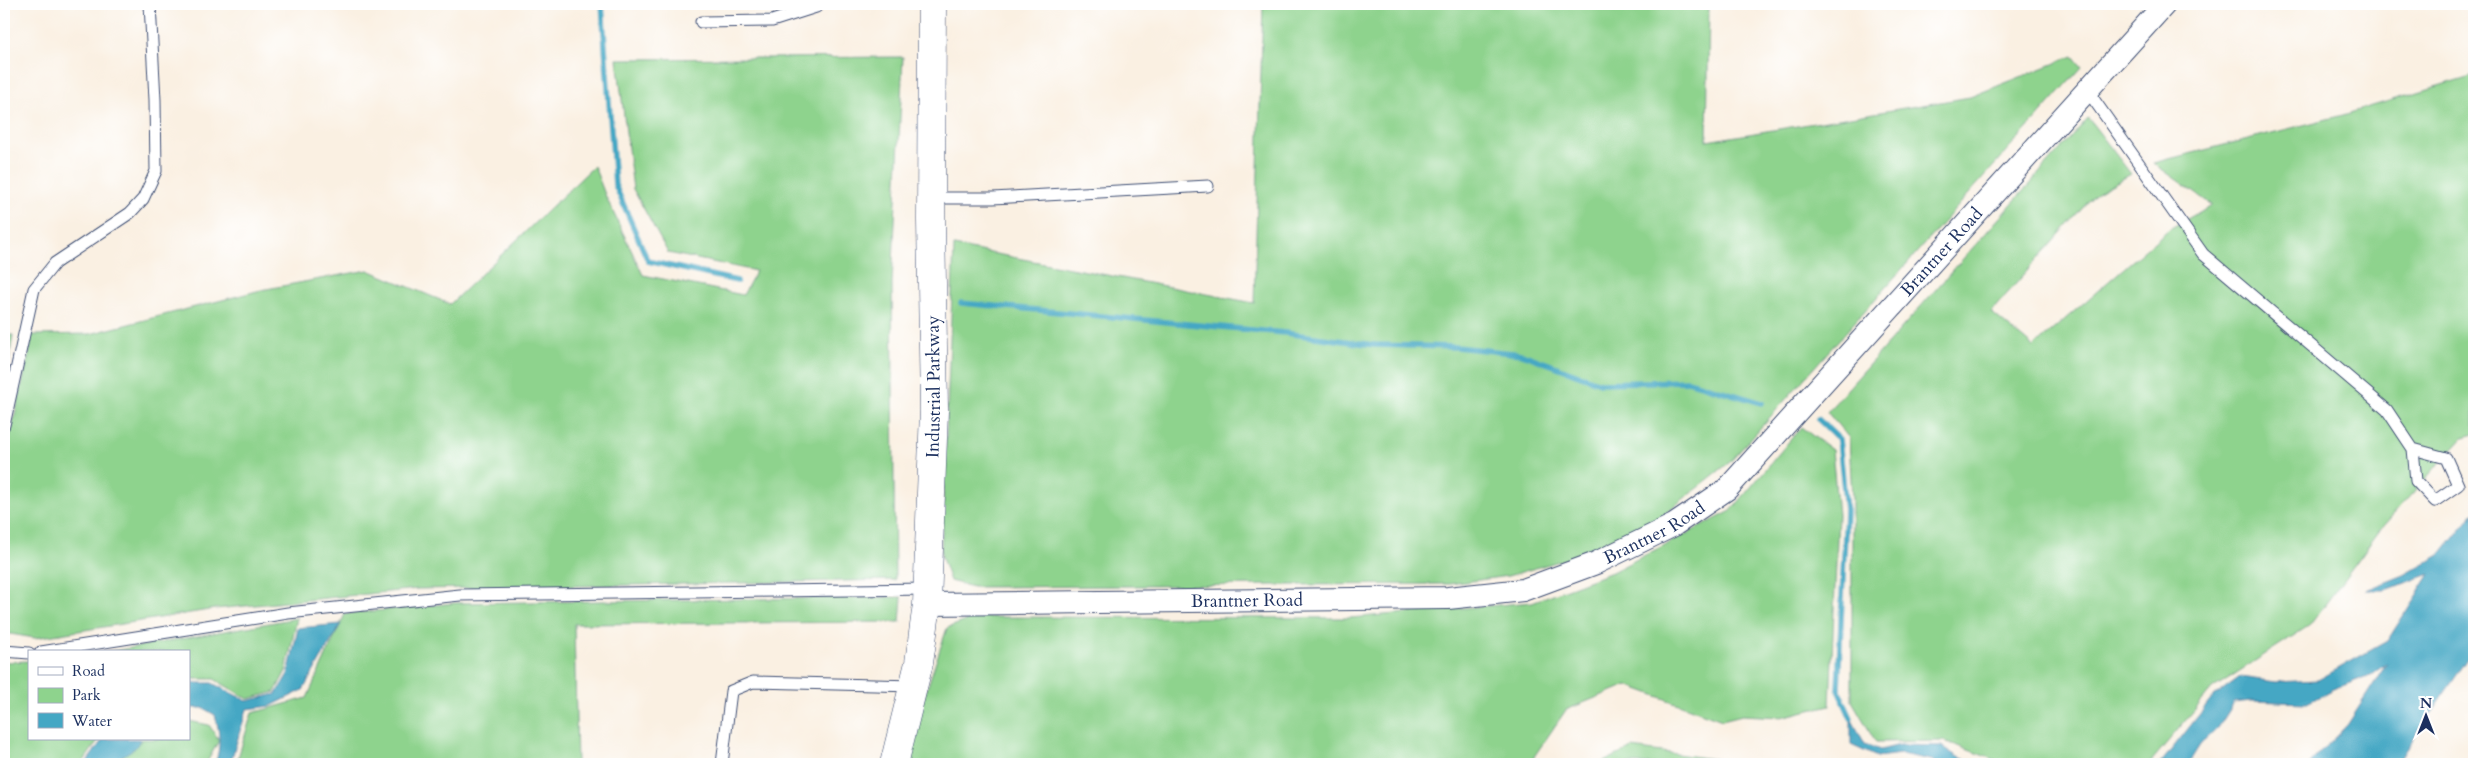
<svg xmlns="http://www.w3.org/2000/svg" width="2478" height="768" font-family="Cardo,serif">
	<rect width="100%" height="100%" fill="#fff"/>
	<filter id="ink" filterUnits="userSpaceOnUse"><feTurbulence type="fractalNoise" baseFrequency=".02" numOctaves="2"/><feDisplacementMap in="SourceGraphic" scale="10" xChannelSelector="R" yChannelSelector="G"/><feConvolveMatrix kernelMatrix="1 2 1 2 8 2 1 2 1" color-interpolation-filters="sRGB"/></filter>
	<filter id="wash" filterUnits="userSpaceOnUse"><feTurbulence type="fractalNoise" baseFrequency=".0096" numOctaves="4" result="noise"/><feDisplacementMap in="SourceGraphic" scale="20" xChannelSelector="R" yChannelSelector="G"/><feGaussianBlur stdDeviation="1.12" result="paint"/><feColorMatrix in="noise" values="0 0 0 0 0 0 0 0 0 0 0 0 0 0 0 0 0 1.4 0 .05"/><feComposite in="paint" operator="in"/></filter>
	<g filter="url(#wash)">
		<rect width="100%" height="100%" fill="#faf0e2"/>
		<g fill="#8ed38d" stroke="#548176">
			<polygon points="1263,4 1709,4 1707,141 1970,97 2073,56 2082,67 1730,462 1658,519 1570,558 1508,576 1450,584 973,587 950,581 941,555 954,246 1254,303"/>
			<polygon points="903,57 892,284 895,580 418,589 215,609 35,638 4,633 4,463 31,345 31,335 90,334 261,290 368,270 450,304 594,166 606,197 643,275 743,295 756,271 668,253 633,189 617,59"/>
			<polygon points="2474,75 2474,434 2463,437 2383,526 2310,625 2212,689 2149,764 2006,764 1944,741 1876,742 1852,701 1852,499 1849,438 1827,412 2088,118 2131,174 2095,194 1991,312 2033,347 2169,229 2212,205 2153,163 2343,115"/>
			<polygon points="4,335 13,335 4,394"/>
			<polygon points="1801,427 1832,450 1838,515 1830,705 1781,717 1742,715 1722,720 1627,685 1566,710 1531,761 1526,764 902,764 947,628 977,617 1350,618 1532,602 1612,572 1731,511"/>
			<polygon points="902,597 900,622 574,624 577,764 236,764 252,713 307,698 345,614 455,603"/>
			<polygon points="297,618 286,671 275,692 248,699 214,679 189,679 189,652 108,652"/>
			<polygon points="29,661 29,739 99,739 84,761 69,764 4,764 4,662"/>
			<polygon points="189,721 209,725 219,740 206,764 113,764 143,739 189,739"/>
			<polygon points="1632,748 1751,764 1599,764"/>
		</g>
		<g fill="#44a7c4" stroke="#306b91">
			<polygon points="2474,512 2474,650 2396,764 2309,764 2348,724 2387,663 2371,675 2334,689 2307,703 2251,701 2234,703 2218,728 2200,745 2188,764 2160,764 2214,696 2240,677 2276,682 2318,680 2387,641 2430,574 2386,590 2366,590 2404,575 2440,555"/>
			<path d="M341 624 303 690 271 706 247 709 230 764H215C221 748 220 732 215 715L203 708H189V683H212L247 701 276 694 288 674 298 628Z"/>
			<polygon points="1851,718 1865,744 1880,750 1900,745 1941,746 1958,757 1979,764 1938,764 1931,760 1901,754 1877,757 1851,745"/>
			<polygon points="103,739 141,739 135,748 109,764 81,764 86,763"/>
		</g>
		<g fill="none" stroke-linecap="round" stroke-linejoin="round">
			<g stroke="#44a7c4" stroke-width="5.5">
				<polyline points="602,4 615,185 648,261 737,281"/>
				<polyline points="961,303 1285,333 1374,345 1456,347 1522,354 1600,383 1688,381 1762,403"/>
				<polyline points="1818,419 1839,439 1846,510 1838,689 1851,718"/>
			</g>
		</g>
	</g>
	<g filter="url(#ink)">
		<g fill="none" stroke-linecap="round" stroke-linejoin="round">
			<defs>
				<g id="service">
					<polyline points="701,22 772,21 816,7 820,4"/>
					<polyline points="2087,90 2203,254 2387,410 2413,449 2416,481 2435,501 2458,485 2446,458 2413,449"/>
					<polyline points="931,198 993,198 1208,186"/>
					<polyline points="4,425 34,289 55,263 130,213 143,199 156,171 155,100 150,4"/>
					<polyline points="4,651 29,653"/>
					<polyline points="41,652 288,613 460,595 928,589"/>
					<polyline points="722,764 731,691 753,682 914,686"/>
				</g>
				<g id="minor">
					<path id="s1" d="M927 604 1448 598 1523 590 1596 563 1674 525 1727 489 2165 4"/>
				</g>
				<g id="tertiary">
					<path id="s2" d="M894 764 919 663 927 604 934 410 931 220 932 4"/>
				</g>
			</defs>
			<use href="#service" stroke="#3c4c72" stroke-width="13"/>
			<use href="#minor" stroke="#3c4c72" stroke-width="24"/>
			<use href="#tertiary" stroke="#3c4c72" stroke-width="29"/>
			<use href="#service" stroke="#fff" stroke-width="11"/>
			<use href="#minor" stroke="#fff" stroke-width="22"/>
			<use href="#tertiary" stroke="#fff" stroke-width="28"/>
		</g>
	</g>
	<g text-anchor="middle" stroke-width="4" stroke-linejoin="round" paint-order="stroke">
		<g font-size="18" fill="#1b2f5e" stroke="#fff">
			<text dy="6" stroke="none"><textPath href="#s1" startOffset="1145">Brantner Road</textPath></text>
			<text dy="6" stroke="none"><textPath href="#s2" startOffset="381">Industrial Parkway</textPath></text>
			<text dy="6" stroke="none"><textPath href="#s1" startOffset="740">Brantner Road</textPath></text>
			<text dy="6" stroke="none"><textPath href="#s1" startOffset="320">Brantner Road</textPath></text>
		</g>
	</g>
	<rect width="2478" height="768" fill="none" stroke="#fff" stroke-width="20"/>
	<rect x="28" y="650" width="162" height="90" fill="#ffffff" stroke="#a4acbf"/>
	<rect x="38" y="667" width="25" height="8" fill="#ffffff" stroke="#a4acbf"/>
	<text x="72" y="676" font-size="15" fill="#1b2f5e">Road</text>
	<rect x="38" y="688" width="25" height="15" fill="#8ed38d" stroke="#a4acbf"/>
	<text x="72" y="700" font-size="15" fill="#1b2f5e">Park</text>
	<rect x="38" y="713" width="25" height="15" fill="#44a7c4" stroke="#a4acbf"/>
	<text x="72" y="726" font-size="15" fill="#1b2f5e">Water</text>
	<g transform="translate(2426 716)" stroke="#ffffff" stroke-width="4" paint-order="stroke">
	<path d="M0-4L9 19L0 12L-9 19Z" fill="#1b2f5e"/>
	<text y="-8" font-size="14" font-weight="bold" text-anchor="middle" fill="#1b2f5e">N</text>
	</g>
</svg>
